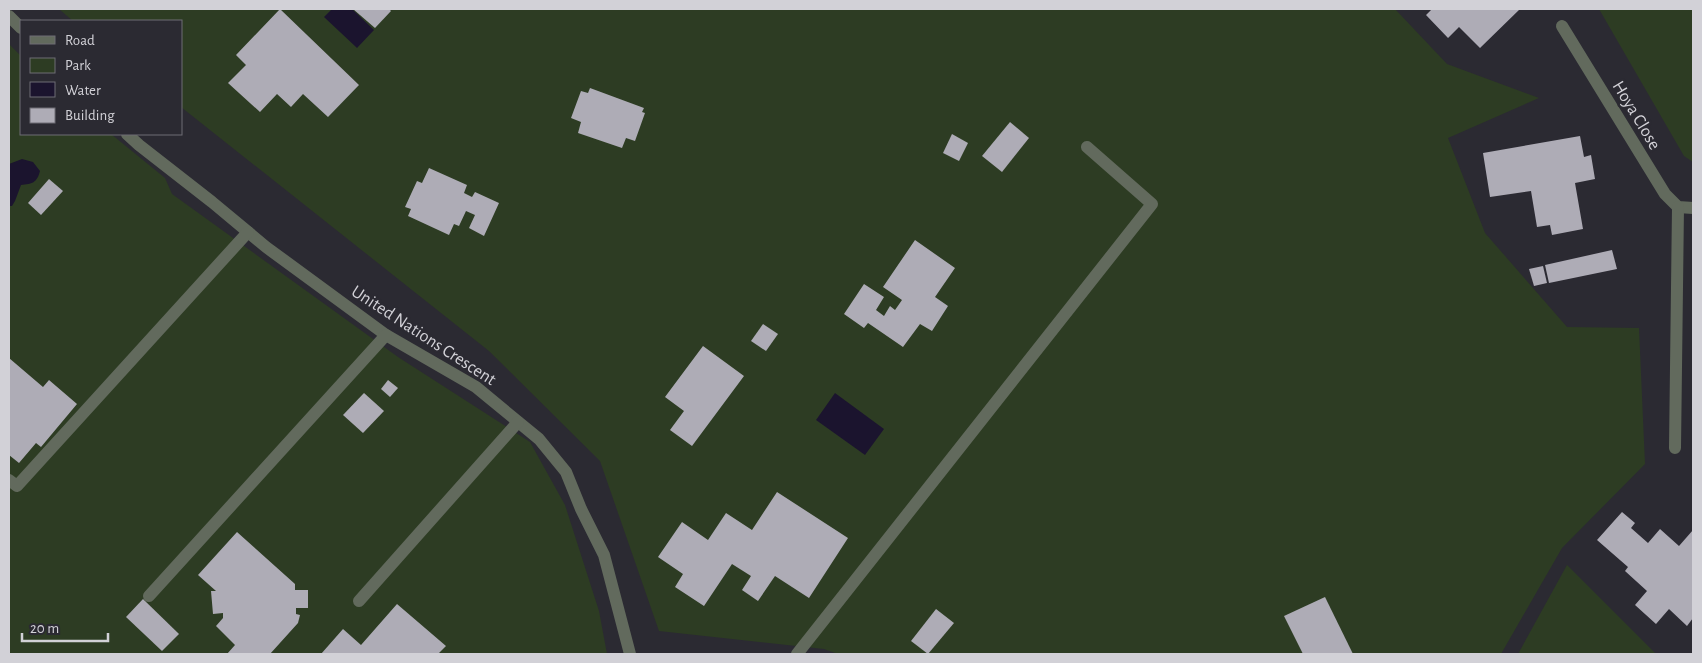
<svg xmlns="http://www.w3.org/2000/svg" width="1702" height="663" font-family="'Alegreya Sans',sans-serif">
	<rect width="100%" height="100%" fill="#2b2a32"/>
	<g fill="#2d3c23">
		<polygon points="59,9 1395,9 1447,64 1539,98 1448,138 1485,233 1567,327 1639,328 1645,464 1562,548 1501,654 838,654 824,649 659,631 600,461 489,351 181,107 181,21 73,21"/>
		<polygon points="1599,9 1693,9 1693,162 1684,156"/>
		<polygon points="9,44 21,56 21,134 111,134 165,178 172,194 398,357 530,442 565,505 599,611 607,654 9,654"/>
		<polygon points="1567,565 1656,654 1518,654"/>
	</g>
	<g fill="#1b142e">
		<polygon points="332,9 352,9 374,30 357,48 324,17"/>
		<path d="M22 159 33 162 40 171C37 183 32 184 21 185L15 201 12 206H9V164Z"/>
		<polygon points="835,393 884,429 865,455 816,420"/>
	</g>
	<g fill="#aeacb6">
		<polygon points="280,9 359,85 328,117 303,94 291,107 277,94 260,112 228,83 246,65 236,55"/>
		<polygon points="353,9 389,9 391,11 375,28"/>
		<polygon points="1432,9 1520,9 1480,48 1459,27 1448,38 1426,15"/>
		<polygon points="590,88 644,108 642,112 645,113 635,141 626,138 622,148 578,133 581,122 571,118 581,91 588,93"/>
		<polygon points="1010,122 1029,138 1002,172 982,156"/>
		<polygon points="952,134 968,143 959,161 943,153"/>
		<polygon points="1580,136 1584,157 1591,155 1595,179 1575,183 1583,229 1552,235 1550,225 1537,227 1531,191 1490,197 1483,153"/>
		<polygon points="429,168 467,185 464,193 472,197 475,192 499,203 484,236 469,228 475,215 466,211 459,226 454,224 449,235 408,216 411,209 405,207 417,181 422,183"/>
		<polygon points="49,179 63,191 41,215 28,203"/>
		<polygon points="915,240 955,268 935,297 948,306 932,331 920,324 903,347 868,323 864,328 844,314 864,284 884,297 876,310 884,316 890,306 895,310 902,300 883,287"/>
		<polygon points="1612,250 1617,269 1549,283 1545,265"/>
		<polygon points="1543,266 1547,283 1534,286 1529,269"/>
		<polygon points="763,324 778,334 766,351 751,341"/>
		<polygon points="703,346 744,376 692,446 670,430 684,411 665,397"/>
		<polygon points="9,358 43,387 49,380 77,404 41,447 36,443 19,463 9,455"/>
		<polygon points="388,380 398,388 390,397 381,389"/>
		<polygon points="364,393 384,411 363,433 343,415"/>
		<polygon points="777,492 848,538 809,598 775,576 758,601 742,590 751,576 732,564 704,606 675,587 683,574 658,557 682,522 708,540 726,513 752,530"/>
		<polygon points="1622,512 1635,523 1631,528 1648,543 1660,529 1679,546 1693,530 1693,618 1687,626 1669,609 1656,624 1635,605 1647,591 1625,571 1628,567 1597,540"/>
		<polygon points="237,532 295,584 295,590 308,590 308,608 296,608 296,614 300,615 298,623 270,654 227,654 235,645 216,626 223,618 223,613 213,614 211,591 216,591 198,575"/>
		<polygon points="1325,597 1353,654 1303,654 1284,616"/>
		<polygon points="143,599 179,634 162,651 126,617"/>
		<polygon points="397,604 446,646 438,654 321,654 343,629 361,645"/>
		<polygon points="936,609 954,623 928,654 911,641"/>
	</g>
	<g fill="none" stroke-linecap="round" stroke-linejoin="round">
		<g stroke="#626a5d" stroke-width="12">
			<polyline points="9,16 21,28"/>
			<polyline points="1562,26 1665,194 1678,207 1693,208"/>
			<polyline points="127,134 139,145 212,202 266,247 386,335 476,387 539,439 566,472 581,509 604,555 630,654"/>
			<polyline points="1675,448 1678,207"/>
			<polyline points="9,480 17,486 248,232"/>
			<polyline points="149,596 386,335"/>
			<polyline points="359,601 518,422"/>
			<polyline points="797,654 1152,204 1087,147"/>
		</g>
	</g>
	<g text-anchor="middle" stroke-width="5" stroke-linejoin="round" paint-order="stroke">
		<g font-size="18" fill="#d2d1d7" stroke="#2b2a32">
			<text transform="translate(1637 115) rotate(59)" y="6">Hoya Close</text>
			<text transform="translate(424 335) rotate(33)" y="6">United Nations Crescent</text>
		</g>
	</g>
	<rect width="1702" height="663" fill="none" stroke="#d2d1d7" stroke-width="20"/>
	<rect x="20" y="20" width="162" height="115" fill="#2b2a32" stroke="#6e6d74"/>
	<rect x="30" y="36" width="25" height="8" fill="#626a5d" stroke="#6e6d74"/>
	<text x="65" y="45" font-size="15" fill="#d2d1d7">Road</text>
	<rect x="30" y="58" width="25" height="15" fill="#2d3c23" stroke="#6e6d74"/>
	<text x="65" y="70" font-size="15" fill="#d2d1d7">Park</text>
	<rect x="30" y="82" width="25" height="15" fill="#1b142e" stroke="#6e6d74"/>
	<text x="65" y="95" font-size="15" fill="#d2d1d7">Water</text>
	<rect x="30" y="108" width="25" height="15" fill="#aeacb6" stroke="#6e6d74"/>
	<text x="65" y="120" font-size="15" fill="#d2d1d7">Building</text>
	<path d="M22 633v8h86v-8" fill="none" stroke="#d2d1d7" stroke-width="2.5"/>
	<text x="30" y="633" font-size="15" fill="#d2d1d7" stroke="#2b2a32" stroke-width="4" paint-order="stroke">20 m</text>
</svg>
